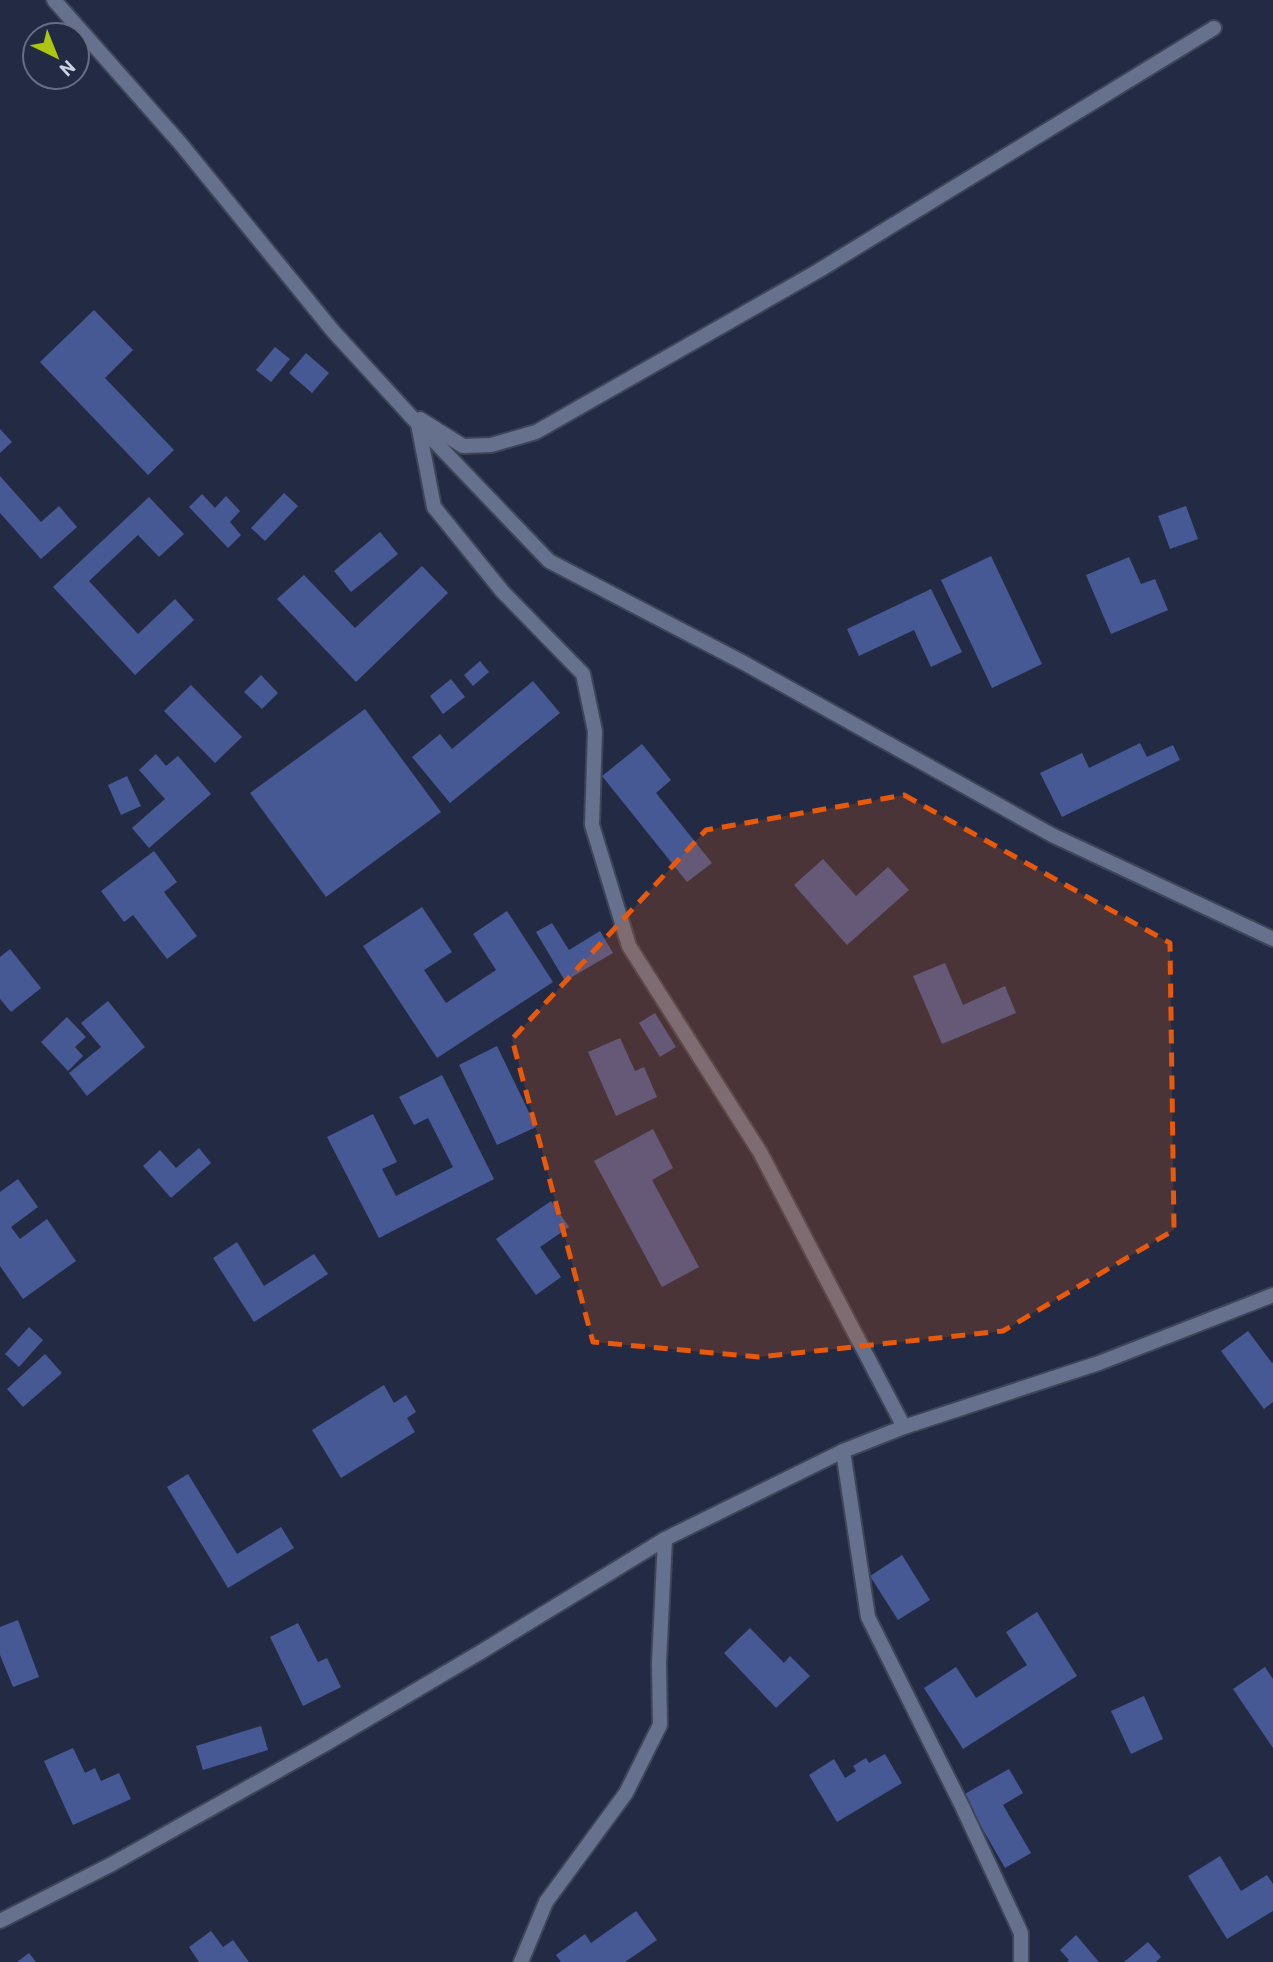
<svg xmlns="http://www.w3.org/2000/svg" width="1273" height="1962" font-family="Barlow,sans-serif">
	<rect width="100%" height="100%" fill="#232b44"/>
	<g fill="#465994">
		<polygon points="94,310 133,350 105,378 174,450 148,475 40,362"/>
		<polygon points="275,347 290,359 271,382 256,370"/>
		<polygon points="306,353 329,373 312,393 289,373"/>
		<polygon points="0,429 12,442 0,453"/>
		<polygon points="0,476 41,522 59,506 77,527 41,559 0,513"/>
		<polygon points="284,493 298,506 265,541 251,528"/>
		<polygon points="202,494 215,508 226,496 240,511 230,522 241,535 228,548 189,507"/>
		<polygon points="149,497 184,534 159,557 138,535 89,581 138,634 175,599 194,620 135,675 53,587"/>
		<polygon points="1186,506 1198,539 1170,549 1158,516"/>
		<polygon points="380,532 398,554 351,592 334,571"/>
		<polygon points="991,556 1042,664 992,688 941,580"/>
		<polygon points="1129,557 1141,584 1155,579 1168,610 1111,634 1086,575"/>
		<polygon points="422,566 448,593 356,682 277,599 304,575 355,628"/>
		<polygon points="931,589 962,652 931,667 914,630 859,656 847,629"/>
		<polygon points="480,661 489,672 473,686 464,675"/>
		<polygon points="261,675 278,693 262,709 244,692"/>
		<polygon points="451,679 465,697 443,714 430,696"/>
		<polygon points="533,681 560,713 450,803 412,757 440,734 452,749"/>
		<polygon points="191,685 242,737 215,763 164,711"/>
		<polygon points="365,709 441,812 326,897 250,793"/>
		<polygon points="1140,743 1147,757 1173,745 1180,760 1062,817 1040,773 1082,753 1089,768"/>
		<polygon points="642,744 671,780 656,793 712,863 687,882 602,776"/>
		<polygon points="156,754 166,766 178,756 211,794 149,848 132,828 165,799 139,770"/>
		<polygon points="127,776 141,806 121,815 108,785"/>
		<polygon points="154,851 177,882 164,892 197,936 167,959 133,915 124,922 101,891"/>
		<polygon points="823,859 856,896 888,867 909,890 847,945 794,885"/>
		<polygon points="422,907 452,952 424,970 446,1003 496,970 473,934 507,911 553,982 437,1058 363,946"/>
		<polygon points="552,923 569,950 600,931 613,953 565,981 536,932"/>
		<polygon points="10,949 41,988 11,1012 0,999 0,957"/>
		<polygon points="945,963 963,1005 1005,986 1016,1013 942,1044 913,976"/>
		<polygon points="108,1001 145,1047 87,1096 69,1073 101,1047 81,1023"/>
		<polygon points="655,1013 676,1047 660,1057 639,1023"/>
		<polygon points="67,1017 86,1037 75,1047 83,1056 68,1071 41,1042"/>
		<polygon points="620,1038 635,1071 644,1067 657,1097 616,1116 588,1052"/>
		<polygon points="497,1046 536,1127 497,1145 459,1065"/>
		<polygon points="442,1075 494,1179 379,1238 327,1137 373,1114 397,1162 382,1169 396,1196 453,1167 428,1118 414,1125 399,1097"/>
		<polygon points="653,1129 673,1168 652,1180 699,1267 662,1287 594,1161"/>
		<polygon points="199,1148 211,1163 171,1198 143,1166 160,1150 176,1168"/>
		<polygon points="18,1179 38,1207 11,1227 20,1239 47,1219 76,1261 23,1299 0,1266 0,1192"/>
		<polygon points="551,1201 569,1227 540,1247 561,1277 536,1295 496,1239"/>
		<polygon points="237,1242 264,1286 314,1254 328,1274 254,1322 213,1258"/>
		<polygon points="29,1327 43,1340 19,1367 5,1354"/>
		<polygon points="1248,1331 1272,1363 1273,1362 1273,1402 1264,1409 1221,1351"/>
		<polygon points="45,1354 62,1373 23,1407 7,1389"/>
		<polygon points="384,1385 394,1403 406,1395 416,1412 407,1418 415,1432 341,1478 312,1430"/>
		<polygon points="188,1474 237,1554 281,1527 294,1548 228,1588 167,1487"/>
		<polygon points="902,1555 930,1600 898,1620 870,1576"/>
		<polygon points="1037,1612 1077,1676 963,1749 924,1688 956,1667 976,1698 1027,1665 1006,1632"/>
		<polygon points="18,1620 39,1677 13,1687 0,1655 0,1627"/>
		<polygon points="298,1623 318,1662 327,1658 341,1687 303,1706 270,1637"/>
		<polygon points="750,1628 784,1663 790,1656 810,1676 776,1708 724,1653"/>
		<polygon points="1265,1667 1273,1679 1273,1748 1233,1689"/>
		<polygon points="1144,1696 1163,1739 1131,1754 1111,1711"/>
		<polygon points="261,1726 268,1750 203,1770 196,1746"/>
		<polygon points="73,1748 85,1773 95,1768 101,1781 119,1773 131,1799 73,1825 44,1761"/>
		<polygon points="885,1754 902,1783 837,1822 809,1775 834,1759 845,1778 856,1771 853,1766 866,1758 869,1763"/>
		<polygon points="1009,1769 1023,1793 1003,1805 1031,1853 1005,1868 963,1795"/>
		<polygon points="1220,1856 1241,1891 1267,1875 1273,1884 1273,1911 1227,1939 1188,1876"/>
		<polygon points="636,1911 657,1940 625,1962 561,1962 556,1955 585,1934 591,1943"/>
		<polygon points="211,1931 223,1947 233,1940 249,1962 199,1962 189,1947"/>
		<polygon points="1076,1935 1099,1962 1067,1962 1069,1960 1060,1950"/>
		<polygon points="1148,1942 1161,1957 1156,1962 1124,1962"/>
		<polygon points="29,1953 36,1962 17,1962"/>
	</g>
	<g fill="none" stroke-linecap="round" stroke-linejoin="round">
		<defs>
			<g id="street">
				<polyline points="54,0 180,143 333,331 418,424 549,561 744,663 1052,835 1273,939"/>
				<polyline points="420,419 463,446 491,445 536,432 818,271 1214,28"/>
				<polyline points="418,424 434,507 502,591 583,674 595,731 592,825 629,946 760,1152 904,1427"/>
				<polyline points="843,1451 868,1617 962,1806 1021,1933 1021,1962"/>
				<polyline points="0,1921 112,1864 322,1746 484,1650 665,1539 843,1451 904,1427 1099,1363 1273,1295"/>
				<polyline points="521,1962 546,1902 626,1793 660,1725 659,1663 665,1539"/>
			</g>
		</defs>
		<use href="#street" stroke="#3e4559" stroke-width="18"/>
		<use href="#street" stroke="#66718e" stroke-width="14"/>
	</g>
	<path fill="#e8590c" fill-opacity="0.2" stroke="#e8590c" stroke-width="5" stroke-dasharray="14 9" stroke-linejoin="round" d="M904 795 1170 943 1174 1230 1003 1331 759 1357 593 1342 512 1039 706 830Z"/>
	<g transform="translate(56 56) rotate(137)"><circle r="33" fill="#232b44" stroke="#676e84" stroke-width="2"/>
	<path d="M0-5L12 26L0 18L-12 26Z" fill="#acc612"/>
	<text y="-10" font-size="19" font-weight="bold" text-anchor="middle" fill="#ccd2e3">N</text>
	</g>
</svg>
